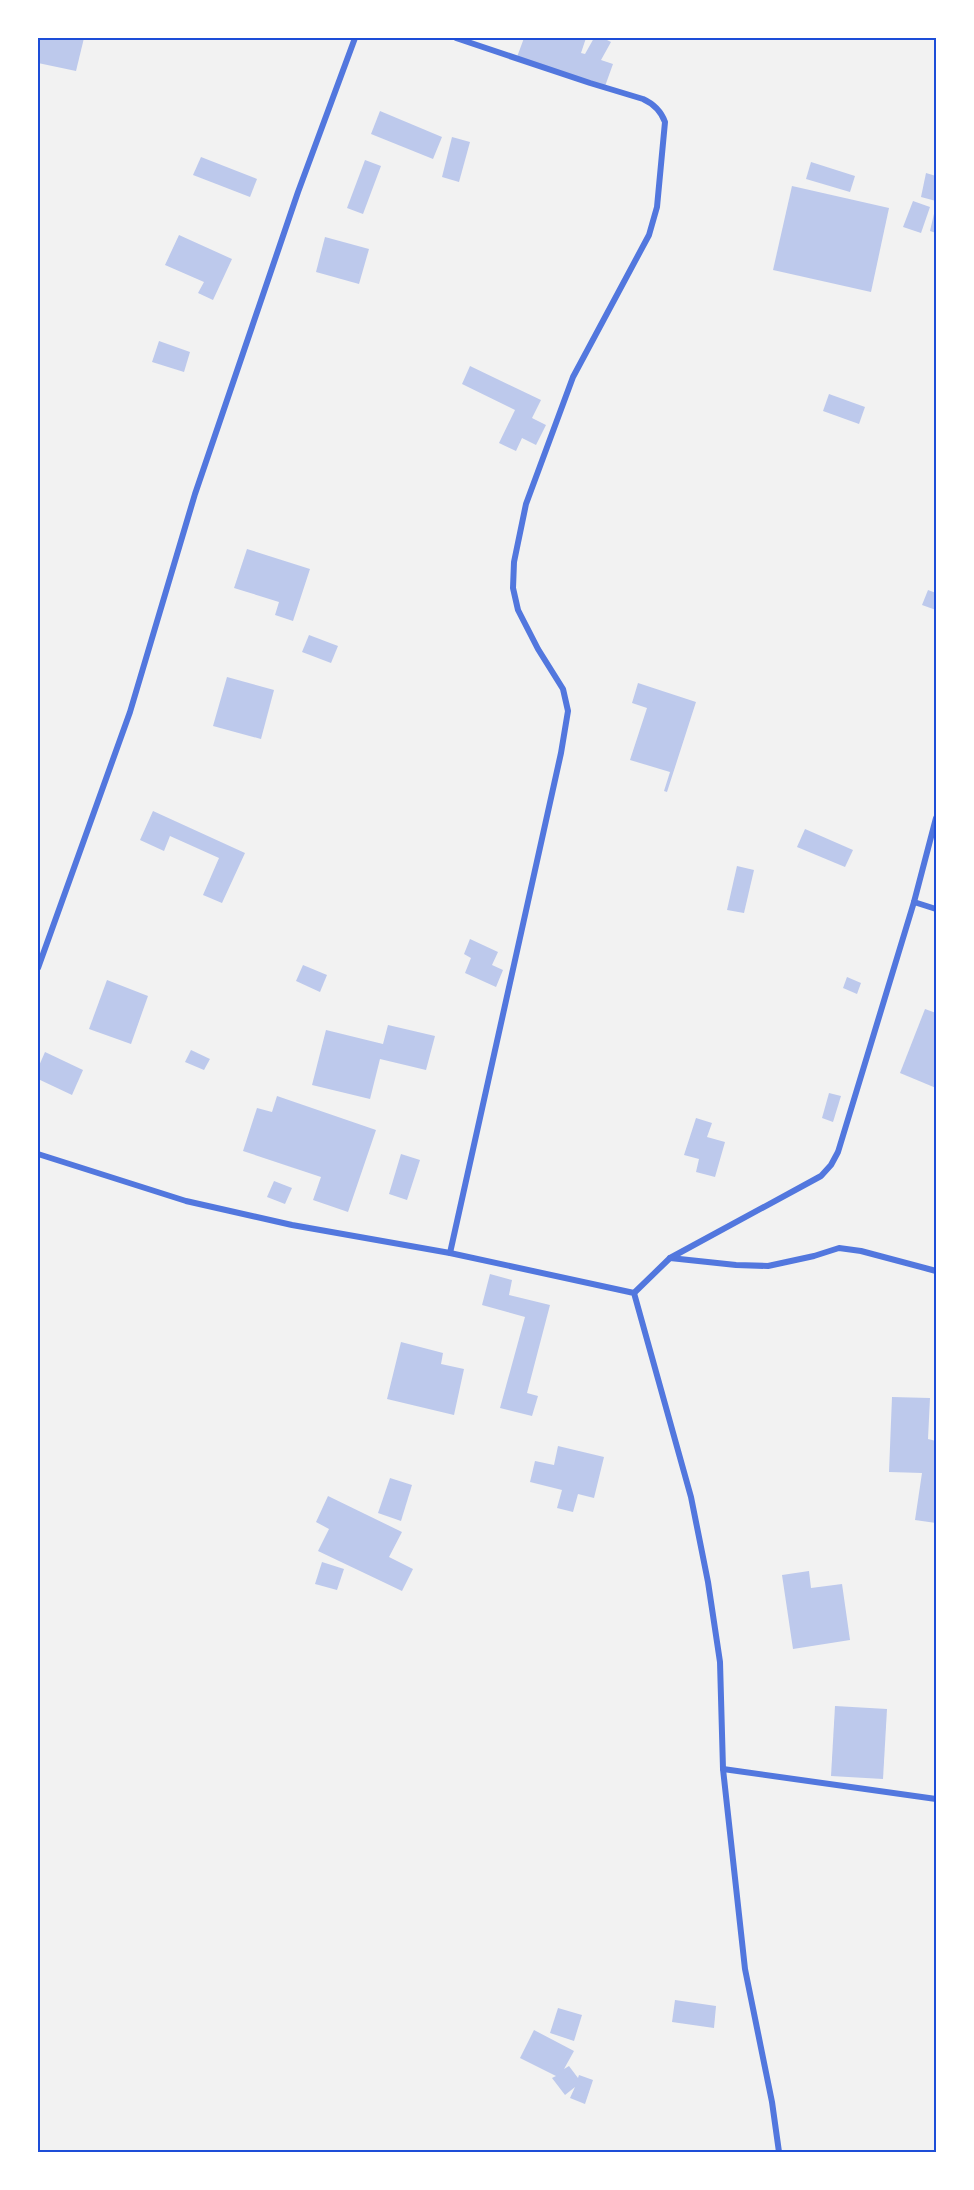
<svg xmlns="http://www.w3.org/2000/svg" width="974" height="2190" font-family="'Noto Sans',sans-serif">
	<rect width="100%" height="100%" fill="#f2f2f2"/>
	<g fill="#bdc9ec">
		<polygon points="40,38 84,38 76,71 38,63"/>
		<polygon points="524,38 586,38 581,53 585,54 594,38 603,38 611,42 601,60 613,64 604,89 517,57"/>
		<polygon points="380,111 442,137 433,159 371,134"/>
		<polygon points="452,137 470,142 459,182 442,177"/>
		<polygon points="201,157 257,179 250,197 193,175"/>
		<polygon points="365,160 381,166 363,214 347,208"/>
		<polygon points="811,162 855,176 850,192 806,179"/>
		<polygon points="926,173 936,176 936,201 921,197"/>
		<polygon points="792,186 889,208 871,292 773,270"/>
		<polygon points="913,201 930,207 921,233 903,227"/>
		<polygon points="936,205 936,233 930,231"/>
		<polygon points="179,235 232,259 213,300 198,293 204,282 165,265"/>
		<polygon points="325,237 369,249 359,284 316,272"/>
		<polygon points="159,341 190,352 184,372 152,362"/>
		<polygon points="470,366 541,400 532,418 546,425 536,445 522,438 516,451 499,443 515,410 462,384"/>
		<polygon points="829,394 865,407 859,424 823,411"/>
		<polygon points="247,549 310,569 293,621 275,615 279,602 234,588"/>
		<polygon points="928,590 936,593 936,610 922,605"/>
		<polygon points="309,635 338,646 331,663 302,652"/>
		<polygon points="227,677 274,690 261,739 213,726"/>
		<polygon points="638,683 696,702 667,792 664,791 670,772 630,760 647,708 632,703"/>
		<polygon points="153,811 245,853 222,903 203,895 219,858 170,836 164,851 140,840"/>
		<polygon points="805,829 853,850 845,867 797,847"/>
		<polygon points="737,866 754,870 744,913 727,910"/>
		<polygon points="470,939 498,952 492,965 503,970 496,987 465,973 471,958 464,954"/>
		<polygon points="303,965 327,975 320,992 296,981"/>
		<polygon points="847,977 861,983 857,994 843,988"/>
		<polygon points="107,980 148,996 131,1044 89,1029"/>
		<polygon points="925,1009 936,1013 936,1088 900,1073"/>
		<polygon points="388,1025 435,1036 426,1070 380,1059 370,1099 312,1085 326,1030 383,1044"/>
		<polygon points="191,1050 210,1059 204,1070 185,1062"/>
		<polygon points="45,1052 83,1070 72,1095 38,1079 38,1068"/>
		<polygon points="829,1093 841,1096 833,1122 822,1118"/>
		<polygon points="277,1096 376,1130 348,1212 313,1200 321,1177 243,1151 257,1108 272,1112"/>
		<polygon points="696,1118 712,1123 707,1137 725,1142 715,1177 696,1172 699,1159 684,1155"/>
		<polygon points="401,1154 420,1160 407,1200 389,1194"/>
		<polygon points="274,1181 292,1188 285,1204 267,1197"/>
		<polygon points="490,1274 512,1280 509,1295 550,1305 527,1393 538,1396 532,1416 500,1408 525,1317 482,1305"/>
		<polygon points="401,1342 443,1353 441,1364 464,1369 454,1415 387,1399"/>
		<polygon points="892,1397 930,1398 928,1439 936,1441 936,1523 915,1520 922,1473 889,1472"/>
		<polygon points="558,1446 604,1457 594,1498 578,1494 573,1512 557,1508 562,1490 530,1482 535,1461 554,1465"/>
		<polygon points="390,1478 412,1485 401,1521 378,1513"/>
		<polygon points="328,1496 402,1532 389,1557 413,1569 402,1591 318,1551 329,1529 316,1522"/>
		<polygon points="322,1562 344,1569 337,1590 315,1584"/>
		<polygon points="809,1571 811,1588 842,1584 850,1640 793,1649 782,1575"/>
		<polygon points="835,1706 887,1709 883,1779 831,1776"/>
		<polygon points="675,2000 716,2006 714,2028 672,2022"/>
		<polygon points="558,2008 582,2015 574,2041 550,2033"/>
		<polygon points="534,2030 574,2051 564,2069 569,2066 578,2078 579,2075 593,2080 585,2104 570,2098 575,2087 565,2095 552,2078 556,2076 520,2058"/>
	</g>
	<g fill="none" stroke-linecap="round" stroke-linejoin="round">
		<g stroke="#5277de" stroke-width="6">
			<polyline points="914,902 936,909"/>
			<polyline points="38,968 130,712 195,494 298,192 355,38"/>
			<polyline points="38,1154 186,1201 292,1225 450,1253 634,1293 691,1497 708,1582 720,1662 723,1769 745,1969 772,2102 779,2152"/>
			<path d="M450 1253 561 753 568 711 563 689 538 649 518 610 513 588 514 562 526 504 573 377 649 235 657 207 665 122C661 111 654 104 643 99L590 83 456 38"/>
			<polyline points="670,1258 736,1265 768,1266 814,1256 839,1248 861,1251 936,1271"/>
			<polyline points="634,1293 670,1258 821,1176 831,1165 838,1152 914,902 936,818"/>
			<polyline points="723,1769 936,1799"/>
		</g>
	</g>
	<rect width="974" height="2190" fill="none" stroke="#ffffff" stroke-width="78"/>
	<rect x="39" y="39" width="896" height="2112" fill="none" stroke="#1d4ed8" stroke-width="2"/>
</svg>
